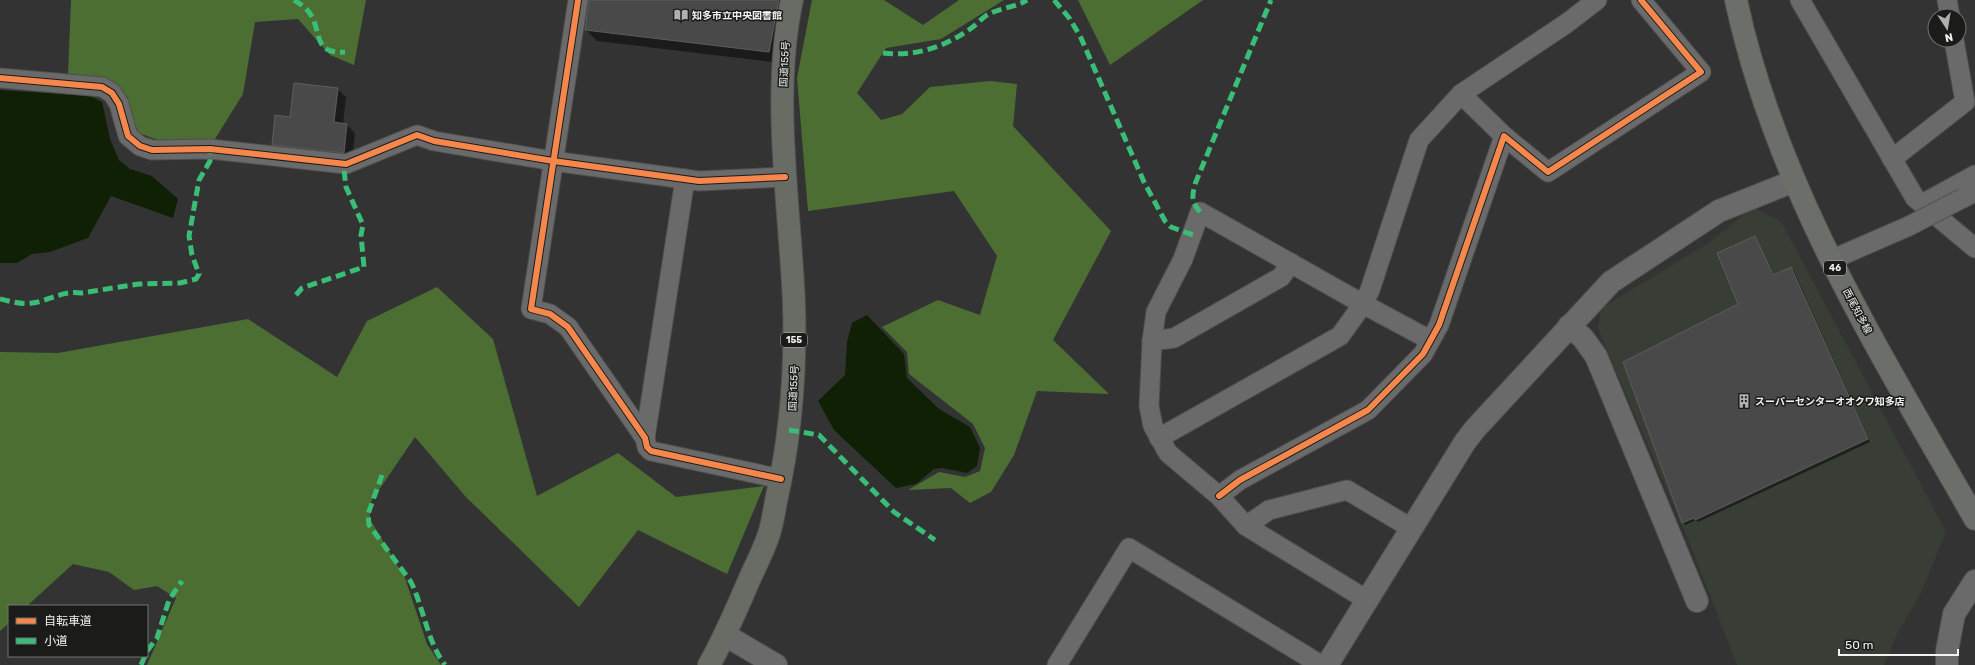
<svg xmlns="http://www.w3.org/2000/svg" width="1975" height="665" font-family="Rubik,'Noto Sans JP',sans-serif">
	<rect width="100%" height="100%" fill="#323332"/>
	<polygon fill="#383d35" points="1753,207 1781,221 1946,532 1921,593 1898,632 1884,665 1737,665 1688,539 1598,329 1601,308 1710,242"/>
	<g fill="#4c6e33">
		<polygon points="71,0 366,0 354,65 330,55 298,19 255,22 243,94 215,139 163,142 139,133 130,116 104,78 68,74"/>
		<polygon points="812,0 884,0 923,25 959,0 1004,0 941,39 886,48 857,93 881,120 902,114 930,87 990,81 1017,84 1013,126 1111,231 1053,340 1109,394 1037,391 1014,455 991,492 970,503 951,488 908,490 939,472 965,477 980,471 985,448 973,424 909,374 907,352 882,327 938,300 980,315 997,256 954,191 808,211 797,78"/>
		<polygon points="1078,0 1203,0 1110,65"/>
		<polygon points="437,287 493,339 537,496 618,453 676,497 764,486 727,574 638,530 579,607 465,496 415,437 368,506 371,521 405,578 427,644 441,665 147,665 176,598 157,586 134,590 109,572 73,564 27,606 9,606 9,623 0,631 0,352 58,353 248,319 337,377 367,321"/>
	</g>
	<g fill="#0f2004">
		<polygon points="0,90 90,96 102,102 110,139 119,160 130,169 152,176 178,199 173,218 111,196 88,238 50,252 32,254 17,263 0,263"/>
		<polygon points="867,315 904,354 907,378 939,409 970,427 980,448 977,466 967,473 942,468 934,469 916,484 896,488 834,430 818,401 845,375 847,342 852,323"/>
	</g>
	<g fill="#0007">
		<polygon points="589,0 796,0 780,63 597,41 586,30"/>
		<polygon points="337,89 346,97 343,124 347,125 355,133 352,161 282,153 273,144 291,118"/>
		<polygon points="1755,238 1774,276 1791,268 1794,271 1870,442 1698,522 1696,520 1685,525 1683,522"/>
	</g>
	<g fill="#484948" stroke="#5d5e5c">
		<polygon points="589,0 779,0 769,52 585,30"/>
		<polygon points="294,83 338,88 334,122 347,124 344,153 272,145 275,115 290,117"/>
		<polygon points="1755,236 1773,275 1791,267 1868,439 1695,520 1694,518 1682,523 1623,362 1738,304 1717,253"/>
	</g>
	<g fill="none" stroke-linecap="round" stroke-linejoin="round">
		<defs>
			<g id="minor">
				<polyline points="578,0 531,309 550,314 568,327 645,438 647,447 651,451 781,479"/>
				<polyline points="1800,0 1915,198 1975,248"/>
				<polyline points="1947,0 1950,16"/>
				<polyline points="0,78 102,87 112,93 119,104 128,136 140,146 152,150 210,149 346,164 417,135 434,141 553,161 699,181 785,177"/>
				<polyline points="1461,94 1504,136"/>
				<polyline points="1892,159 1965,102 1954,40"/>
				<polyline points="1963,198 1975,192"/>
				<polyline points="1922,204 1975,175"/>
				<polyline points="1831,260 1909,226"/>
				<polyline points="1152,341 1174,338 1281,277 1291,263"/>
				<polyline points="645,438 685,179"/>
				<polyline points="1159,438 1340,336 1363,304 1370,290 1419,140 1461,94 1567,23 1597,0"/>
				<polyline points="1219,496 1240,480 1368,410 1423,354 1439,325 1504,136 1548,172 1701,72 1641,0"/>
				<polyline points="1246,526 1269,510 1347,490 1411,528"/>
				<polyline points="1367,600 1246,526 1219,496 1168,453 1153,426 1149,406 1152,341 1156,312 1183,259 1200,212 1363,304 1430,340"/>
				<polyline points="1057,665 1129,548 1321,665"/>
			</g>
			<g id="tertiary">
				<polyline points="1569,326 1583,338 1596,356 1697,601"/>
				<polyline points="725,635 776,665"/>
				<polyline points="1327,665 1465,442 1475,429 1611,282 1719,211 1794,181"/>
				<polyline points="1947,665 1947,651 1954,614 1975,581"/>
			</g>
			<path id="primary" d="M1736 0C1776 188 1881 354 1975 519"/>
			<path id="trunk" d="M709 665C725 637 737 608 750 578 756 565 763 551 768 537 772 526 774 513 776 501 791 436 796 370 794 304 790 206 771 96 792 0"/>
		</defs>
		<use href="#minor" stroke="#4e4f4e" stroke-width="21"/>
		<use href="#tertiary" stroke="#4e4f4e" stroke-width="24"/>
		<use href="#primary" stroke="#4e4f4e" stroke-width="24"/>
		<use href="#trunk" stroke="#4e4f4e" stroke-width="24"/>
		<use href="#minor" stroke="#696a69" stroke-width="19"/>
		<use href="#tertiary" stroke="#696a69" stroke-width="22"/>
		<use href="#primary" stroke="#6c6f69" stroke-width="22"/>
		<use href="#trunk" stroke="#686c65" stroke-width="22"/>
		<defs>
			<polyline id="minor-bridge" points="1909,226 1963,198"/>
		</defs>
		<use href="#minor-bridge" stroke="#4e4f4e" stroke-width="21" stroke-linecap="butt"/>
		<use href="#minor-bridge" stroke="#696a69" stroke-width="19"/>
		<g stroke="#3abd76" stroke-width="5" stroke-dasharray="10 5" stroke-linecap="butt">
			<path d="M294 0C300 4 307 8 311 15 322 34 313 54 345 52"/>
			<polyline points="1054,0 1070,19 1081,38 1144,182 1165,221 1171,227 1193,235"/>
			<path d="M883 53C914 57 945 47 970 29 976 25 981 19 987 15 999 8 1014 8 1027 0"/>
			<path d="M1200 212C1191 201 1192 197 1195 184L1271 0"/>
			<polyline points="296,295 302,288 364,267 361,235 363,225 346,187 344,170 346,164"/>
			<path d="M0 299C10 301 21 305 32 303 49 301 62 290 81 293L139 284 180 283 196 279 199 274 192 255 189 236 199 180 210 161V149"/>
			<polyline points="789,430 819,435 894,512 935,540"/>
			<path d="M382 475 368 514 369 525 411 582C424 609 427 641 445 665"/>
			<polyline points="147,651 157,638 169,600 182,581"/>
			<polyline points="141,665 145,656"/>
		</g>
		<defs>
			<g id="cycleway">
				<polyline points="578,0 531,309 550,314 568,327 645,438 647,447 651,451 781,479"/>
				<polyline points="0,78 102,87 112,93 119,104 128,136 140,146 152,150 210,149 346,164 417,135 434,141 553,161 699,181 785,177"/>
				<polyline points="1219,496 1240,480 1368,410 1423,354 1439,325 1504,136 1548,172 1701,72 1641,0"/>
			</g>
		</defs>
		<use href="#cycleway" stroke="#1b1c1a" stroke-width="8"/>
		<use href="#cycleway" stroke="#f5874c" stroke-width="6"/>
	</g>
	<defs>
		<symbol id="library-bare" viewBox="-9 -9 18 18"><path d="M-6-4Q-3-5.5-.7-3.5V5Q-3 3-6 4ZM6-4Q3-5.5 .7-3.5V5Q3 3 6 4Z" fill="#afb0ae" stroke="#1b1c1a" stroke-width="2.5" paint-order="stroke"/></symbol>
		<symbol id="building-bare" viewBox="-9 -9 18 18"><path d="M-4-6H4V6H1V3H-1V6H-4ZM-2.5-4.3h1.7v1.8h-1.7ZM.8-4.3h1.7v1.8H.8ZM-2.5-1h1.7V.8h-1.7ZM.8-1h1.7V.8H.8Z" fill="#afb0ae" stroke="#1b1c1a" stroke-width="2.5" paint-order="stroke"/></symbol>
	</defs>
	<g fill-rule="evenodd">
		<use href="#library-bare" x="671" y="5" width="20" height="20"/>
		<use href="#building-bare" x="1734" y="391" width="20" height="20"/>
	</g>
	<g text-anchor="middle" stroke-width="3" stroke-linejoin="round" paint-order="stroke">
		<g fill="#1b1c1a" stroke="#b2b2b0" stroke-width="1">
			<rect x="1824" y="261" width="22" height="14" rx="3"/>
			<rect x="781" y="333" width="26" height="14" rx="3"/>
		</g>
		<g font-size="9" font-weight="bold" fill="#f2f3f1">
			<text x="1835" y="271">46</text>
			<text x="794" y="343">155</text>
		</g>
		<g font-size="10" font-weight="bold" fill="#f2f3f1" stroke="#1b1c1a" text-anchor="start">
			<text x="692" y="19">知多市立中央図書館</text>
			<text x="1755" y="405">スーパーセンターオオクワ知多店</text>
		</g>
		<g font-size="10" fill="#f2f3f1" stroke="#1b1c1a">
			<text transform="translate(784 64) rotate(-87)" y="4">国道155号</text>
			<text transform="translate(1858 311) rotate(62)" y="4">西尾知多線</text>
			<text transform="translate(793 388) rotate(-87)" y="4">国道155号</text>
		</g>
	</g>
	<rect x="8" y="605" width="140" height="52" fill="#1b1c1a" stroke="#717270"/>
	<rect x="16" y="618" width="20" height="6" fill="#f5874c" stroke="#717270"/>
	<text x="44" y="625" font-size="12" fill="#f2f3f1">自転車道</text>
	<rect x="16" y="638" width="20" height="6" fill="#3abd76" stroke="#717270"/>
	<text x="44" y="645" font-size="12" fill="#f2f3f1">小道</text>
	<g transform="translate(1947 28) rotate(168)"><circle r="19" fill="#1b1c1a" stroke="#717270"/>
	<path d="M0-3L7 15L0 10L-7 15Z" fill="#afb0ae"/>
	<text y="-6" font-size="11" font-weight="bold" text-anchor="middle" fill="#f2f3f1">N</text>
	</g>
	<path d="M1839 649v6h119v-6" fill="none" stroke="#f2f3f1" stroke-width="2"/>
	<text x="1845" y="649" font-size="12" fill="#f2f3f1" stroke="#1b1c1a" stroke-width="3" paint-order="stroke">50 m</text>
</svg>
